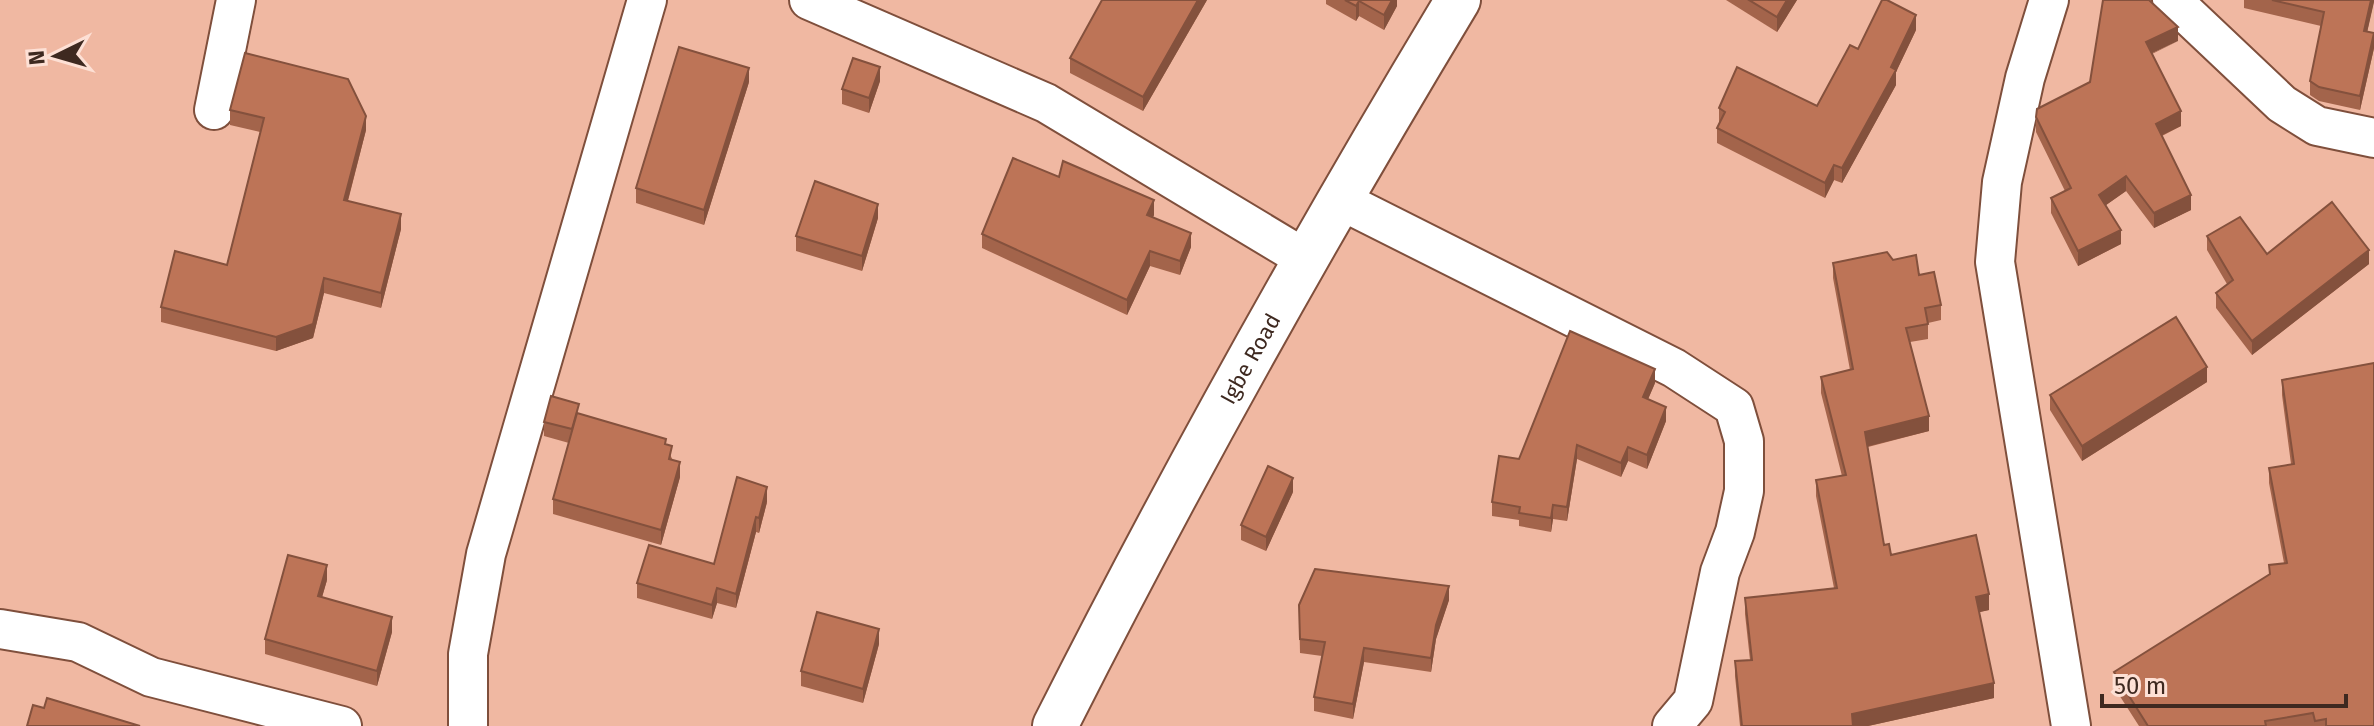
<svg xmlns="http://www.w3.org/2000/svg" width="2374" height="726" font-family="'Fira Sans',sans-serif">
	<rect width="100%" height="100%" fill="#f0b8a2"/>
	<g fill="none" stroke-linecap="round" stroke-linejoin="round">
		<defs>
			<g id="minor">
				<polyline points="809,0 1046,103 1304,258"/>
				<polyline points="2049,0 2025,78 2002,182 1995,262 2071,726"/>
				<polyline points="2172,0 2282,104 2317,126 2374,138"/>
				<polyline points="214,110 236,0"/>
				<polyline points="1338,199 1674,368 1734,407 1744,441 1744,491 1735,532 1720,572 1693,701 1672,726"/>
				<polyline points="0,629 78,642 151,677 342,726"/>
				<polyline points="468,726 468,654 486,554 647,0"/>
			</g>
			<g id="tertiary">
				<path id="s1" d="M1055 726C1180 478 1315 237 1458 0"/>
			</g>
		</defs>
		<use href="#minor" stroke="#7f4f3c" stroke-width="42"/>
		<use href="#tertiary" stroke="#7f4f3c" stroke-width="48"/>
		<use href="#minor" stroke="#fff" stroke-width="38"/>
		<use href="#tertiary" stroke="#fff" stroke-width="44"/>
	</g>
	<g fill="#a3644b">
		<polygon points="1207,0 1143,111 1070,73 1070,58"/>
		<polygon points="1326,0 1397,0 1397,6 1384,30 1359,16 1356,21 1326,4"/>
		<polygon points="1726,0 1797,0 1777,32"/>
		<polygon points="2244,0 2374,0 2367,32 2374,48 2360,110 2319,101 2310,95 2310,81 2321,26 2244,8"/>
		<polygon points="1916,30 1896,72 1896,85 1842,183 1834,180 1825,198 1717,143 1717,128 1719,123 1719,108 1817,106 1858,49"/>
		<polygon points="2178,41 2152,54 2181,126 2162,136 2191,210 2154,228 2126,191 2106,205 2121,244 2078,266 2051,213 2051,198 2065,191 2036,132 2036,117 2090,82"/>
		<polygon points="880,81 869,113 842,104 842,89"/>
		<polygon points="749,82 704,225 636,203 636,188"/>
		<polygon points="230,110 366,130 348,201 401,229 381,308 324,293 313,338 276,351 161,322 161,307 227,265 260,132 230,125"/>
		<polygon points="1059,177 1154,215 1153,217 1191,247 1180,275 1150,266 1127,315 982,248 982,234"/>
		<polygon points="878,218 862,271 796,251 796,236"/>
		<polygon points="2207,236 2267,254 2369,264 2252,355 2216,308 2216,293 2227,284 2207,250"/>
		<polygon points="1893,260 1919,275 1941,305 1941,320 1928,323 1928,339 1910,342 1929,431 1868,447 1884,545 1891,555 1989,610 1979,612 1994,698 1868,726 1740,726 1735,676 1735,661 1750,660 1745,614 1745,598 1834,588 1816,496 1816,480 1842,476 1821,393 1821,377 1850,370 1833,278 1833,263"/>
		<polygon points="2282,380 2374,726 2139,726 2114,687 2114,672 2269,575 2269,565 2284,563 2269,483 2269,468 2291,464 2282,395"/>
		<polygon points="2207,382 2082,461 2050,410 2050,395"/>
		<polygon points="1655,383 1648,399 1666,421 1647,469 1628,461 1621,477 1577,459 1567,521 1553,519 1551,532 1519,526 1519,520 1492,516 1492,502 1519,459"/>
		<polygon points="579,414 666,445 680,477 661,545 553,514 553,499 569,443 544,436 544,422"/>
		<polygon points="1293,492 1266,551 1241,540 1241,525"/>
		<polygon points="767,502 759,533 756,532 736,608 717,603 712,619 637,598 637,583 714,564"/>
		<polygon points="327,580 322,597 392,632 377,686 265,654 265,639"/>
		<polygon points="1449,600 1436,639 1431,672 1364,662 1353,719 1314,711 1314,697 1322,656 1300,653 1299,605"/>
		<polygon points="879,644 863,703 801,686 801,671"/>
	</g>
	<g fill="#84513d">
		<polygon points="1198,0 1207,0 1143,111 1143,97"/>
		<polygon points="1392,0 1397,0 1397,6 1384,30 1384,15"/>
		<polygon points="1787,0 1797,0 1777,32 1777,17"/>
		<polygon points="2371,0 2374,0 2374,2 2364,46 2364,31"/>
		<polygon points="1359,1 1359,16 1356,21 1356,6"/>
		<polygon points="1916,15 1916,30 1896,72 1896,85 1842,183 1842,168"/>
		<polygon points="2178,27 2178,41 2146,56 2146,42"/>
		<polygon points="2374,33 2374,48 2360,110 2360,96"/>
		<polygon points="880,67 880,81 869,113 869,98"/>
		<polygon points="749,68 749,82 704,225 704,210"/>
		<polygon points="2181,111 2181,126 2156,138 2156,124"/>
		<polygon points="366,116 366,130 344,215 344,200"/>
		<polygon points="1834,165 1834,180 1825,198 1825,183"/>
		<polygon points="2126,176 2126,191 2099,210 2099,195"/>
		<polygon points="2191,195 2191,210 2154,228 2154,213"/>
		<polygon points="1154,200 1154,215 1147,229 1147,215"/>
		<polygon points="878,204 878,218 862,271 862,256"/>
		<polygon points="401,214 401,229 381,308 381,293"/>
		<polygon points="2121,230 2121,244 2078,266 2078,251"/>
		<polygon points="1191,233 1191,247 1180,275 1180,261"/>
		<polygon points="2369,250 2369,264 2252,355 2252,341"/>
		<polygon points="1150,251 1150,266 1127,315 1127,300"/>
		<polygon points="324,278 324,293 313,338 276,351 276,337"/>
		<polygon points="2207,367 2207,382 2082,461 2082,446"/>
		<polygon points="1655,369 1655,383 1643,411 1643,397"/>
		<polygon points="1666,407 1666,421 1647,469 1647,455"/>
		<polygon points="1929,416 1929,431 1865,447 1865,432"/>
		<polygon points="1577,445 1577,459 1567,521 1567,507"/>
		<polygon points="1628,447 1628,461 1621,477 1621,463"/>
		<polygon points="680,462 680,477 661,545 661,530"/>
		<polygon points="1293,478 1293,492 1266,551 1266,537"/>
		<polygon points="767,487 767,502 759,533 759,518"/>
		<polygon points="1553,505 1553,519 1551,532 1551,518"/>
		<polygon points="756,517 756,532 736,608 736,594"/>
		<polygon points="327,565 327,580 318,611 318,596"/>
		<polygon points="1449,586 1449,600 1436,639 1431,672 1431,658 1436,625"/>
		<polygon points="717,588 717,603 712,619 712,605"/>
		<polygon points="1989,594 1989,610 1976,613 1976,597"/>
		<polygon points="392,617 392,632 377,686 377,671"/>
		<polygon points="879,629 879,644 863,703 863,689"/>
		<polygon points="1364,648 1364,662 1353,719 1353,704"/>
		<polygon points="1994,683 1994,698 1868,726 1852,726 1852,714"/>
	</g>
	<g fill="#bd7457" stroke="#84513d" stroke-width="2">
		<polygon points="1102,0 1198,0 1143,97 1070,58"/>
		<polygon points="1345,0 1392,0 1384,15 1359,1 1356,6"/>
		<polygon points="1749,0 1787,0 1777,17"/>
		<polygon points="1882,0 1887,0 1916,15 1891,67 1896,70 1842,168 1834,165 1825,183 1717,128 1725,112 1719,108 1737,67 1817,106 1850,45 1858,49"/>
		<polygon points="2103,0 2149,0 2178,27 2146,42 2181,111 2156,124 2191,195 2154,213 2126,176 2099,195 2121,230 2078,251 2051,198 2071,188 2036,117 2037,109 2090,82"/>
		<polygon points="2272,0 2371,0 2364,31 2374,33 2360,96 2319,87 2310,81 2324,12"/>
		<polygon points="679,47 749,68 704,210 636,188"/>
		<polygon points="245,53 348,79 366,116 344,200 401,214 381,293 324,278 313,324 276,337 161,307 175,251 227,265 264,118 230,110"/>
		<polygon points="853,58 880,67 869,98 842,89"/>
		<polygon points="1013,158 1059,177 1063,161 1154,200 1147,215 1191,233 1180,261 1150,251 1127,300 982,234"/>
		<polygon points="815,181 878,204 862,256 796,236"/>
		<polygon points="2332,202 2369,250 2252,341 2216,293 2233,280 2207,236 2240,217 2267,254"/>
		<polygon points="1887,252 1893,260 1916,255 1919,275 1934,272 1941,305 1925,308 1928,324 1906,328 1929,416 1865,432 1884,545 1889,544 1891,555 1976,535 1989,594 1976,597 1994,683 1852,714 1853,726 1742,726 1735,661 1752,660 1745,598 1837,588 1816,480 1846,475 1821,377 1853,369 1833,263"/>
		<polygon points="2176,317 2207,367 2082,446 2050,395"/>
		<polygon points="1570,331 1655,369 1643,397 1666,407 1647,455 1628,447 1621,463 1577,445 1567,507 1553,505 1551,518 1519,513 1520,507 1492,502 1499,456 1519,459"/>
		<polygon points="2374,363 2374,726 2326,726 2326,719 2315,721 2313,713 2265,721 2266,726 2148,726 2114,672 2270,574 2269,565 2287,563 2269,468 2294,464 2282,380"/>
		<polygon points="551,396 579,404 572,429 544,422"/>
		<polygon points="577,413 666,439 665,444 672,446 669,459 680,462 661,530 553,499"/>
		<polygon points="1268,466 1293,478 1266,537 1241,525"/>
		<polygon points="737,477 767,487 759,518 756,517 736,594 717,588 712,605 637,583 649,545 714,564"/>
		<polygon points="288,555 327,565 318,596 392,617 377,671 265,639"/>
		<polygon points="1315,569 1449,586 1436,625 1431,658 1364,648 1353,704 1314,697 1325,642 1300,639 1299,605"/>
		<polygon points="817,612 879,629 863,689 801,671"/>
		<polygon points="47,698 140,726 27,726 33,705 44,708"/>
	</g>
	<g text-anchor="middle" stroke-width="7" stroke-linejoin="round" paint-order="stroke">
		<g font-size="22" fill="#3e2920" stroke="#fde0d5">
			<text dy="8" stroke="none"><textPath href="#s1" startOffset="416">Igbe Road</textPath></text>
		</g>
	</g>
	<g transform="translate(56 56) rotate(265)" stroke="#fde0d5" stroke-width="6" paint-order="stroke">
	<path d="M0-6L14 30L0 20L-14 30Z" fill="#3e2920"/>
	<text y="-12" font-size="22" font-weight="bold" text-anchor="middle" fill="#3e2920">N</text>
	</g>
	<path d="M2102 694v12h244v-12" fill="none" stroke="#3e2920" stroke-width="4"/>
	<text x="2114" y="694" font-size="24" fill="#3e2920" stroke="#fde0d5" stroke-width="6" paint-order="stroke">50 m</text>
</svg>
